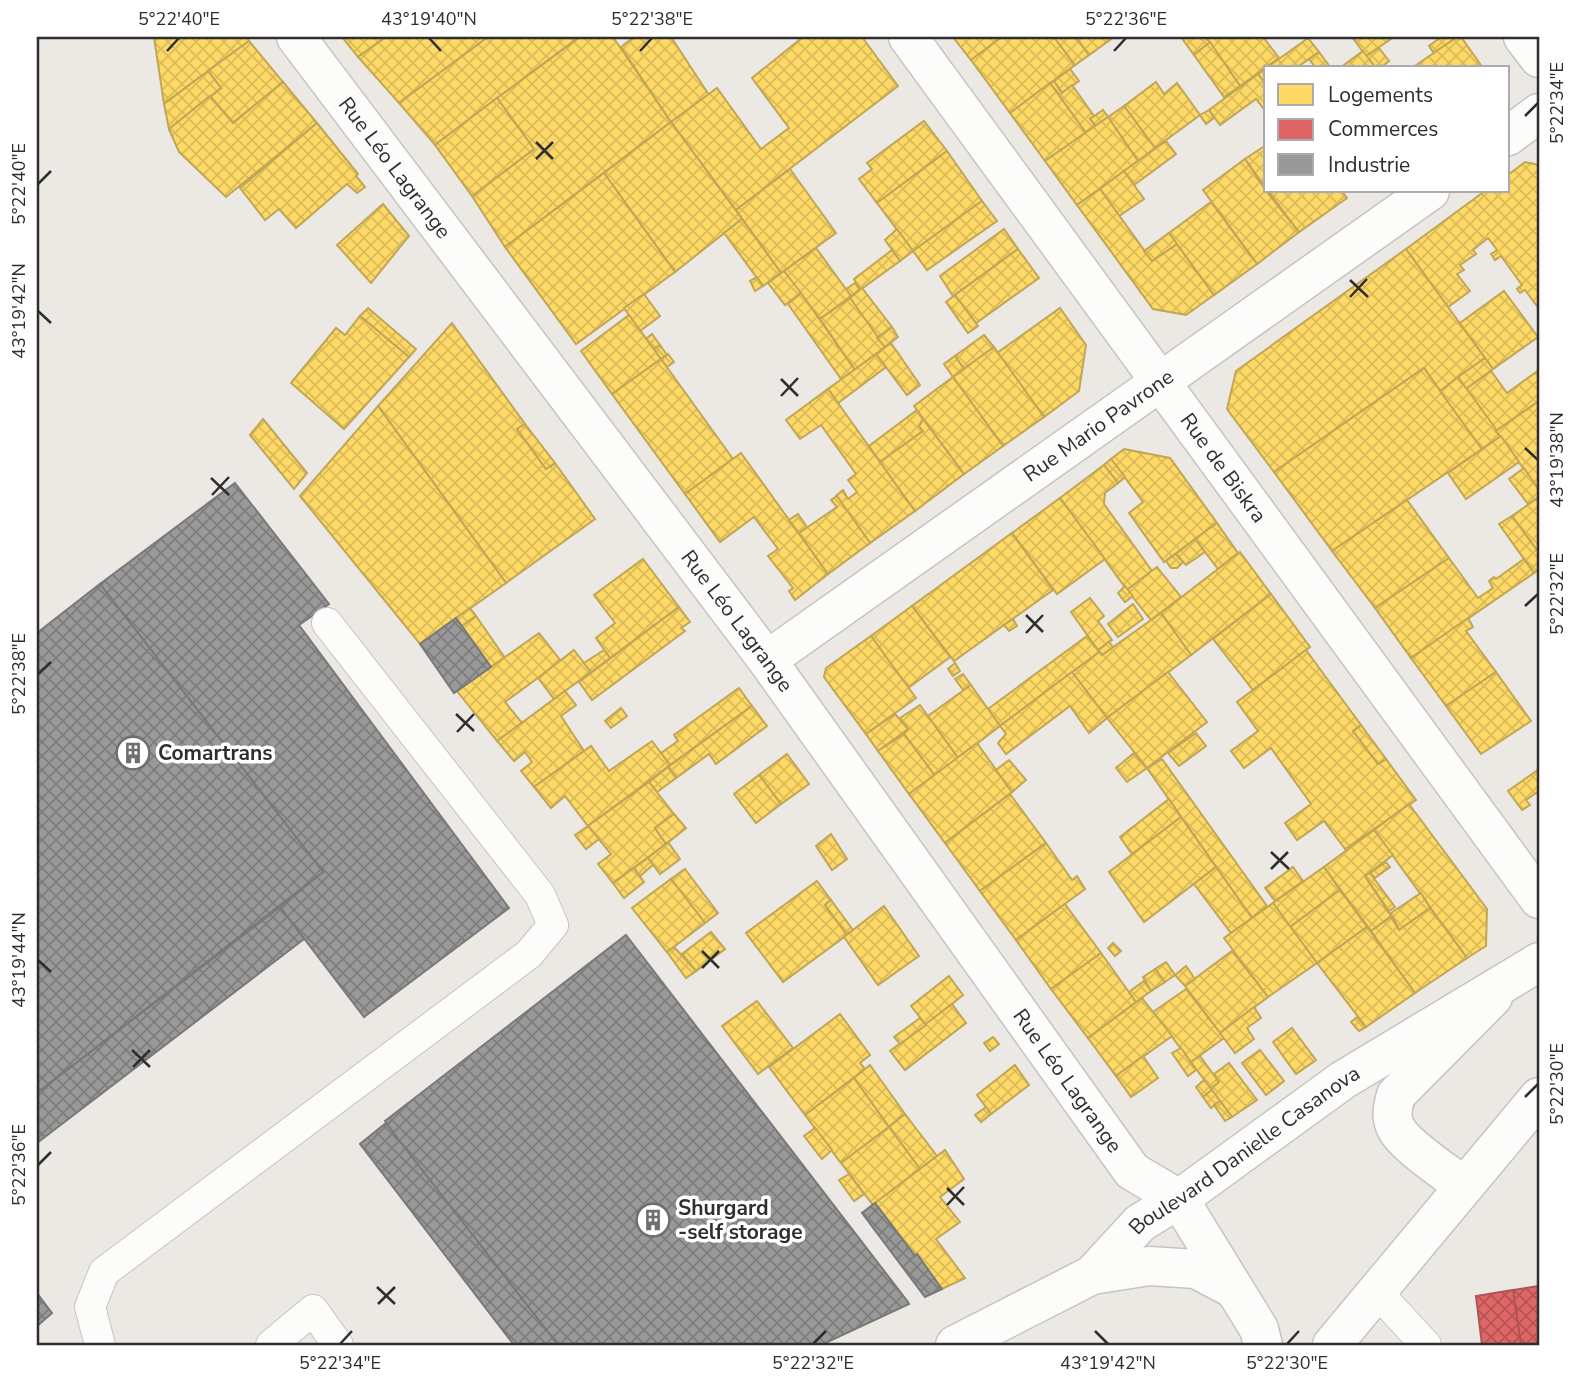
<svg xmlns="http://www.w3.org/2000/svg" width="1576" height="1382" font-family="'Nunito Sans',sans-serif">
	<defs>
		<pattern id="homes-cross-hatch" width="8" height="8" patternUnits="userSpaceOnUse" patternTransform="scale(1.75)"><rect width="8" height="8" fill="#ffd966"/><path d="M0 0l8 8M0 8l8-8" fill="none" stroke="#dbbb59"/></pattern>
		<pattern id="shops-cross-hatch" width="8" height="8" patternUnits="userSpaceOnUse" patternTransform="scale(1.75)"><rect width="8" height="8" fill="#e06666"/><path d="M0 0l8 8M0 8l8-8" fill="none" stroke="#b65454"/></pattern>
		<pattern id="industry-cross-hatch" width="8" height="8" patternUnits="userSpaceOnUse" patternTransform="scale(1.75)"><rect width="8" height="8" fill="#999"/><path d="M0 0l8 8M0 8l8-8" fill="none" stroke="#7d7d7d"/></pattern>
	</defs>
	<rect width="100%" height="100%" fill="#ece8e4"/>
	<g fill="url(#homes-cross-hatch)" stroke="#c0a655" stroke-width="2">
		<polygon points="154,37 246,37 249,41 164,104"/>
		<polygon points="342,37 386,37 358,57"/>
		<polygon points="386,37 488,37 399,103 358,57"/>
		<polygon points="488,37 573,37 575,40 435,145 399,103"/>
		<polygon points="580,37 613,37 671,122 505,247 472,196 534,149 497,98"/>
		<polygon points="634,37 671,37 709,95 671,122 621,47"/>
		<polygon points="803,37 862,37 898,86 736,210 671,122 717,88 761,149 789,128 752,78"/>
		<polygon points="953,37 1002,37 971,60"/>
		<polygon points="1002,37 1054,37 1075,65 1010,113 971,60"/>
		<polygon points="1054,37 1076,37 1089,55 1075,65"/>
		<polygon points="1076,37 1114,37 1089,55"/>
		<polygon points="1181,37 1206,37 1210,42 1194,55"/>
		<polygon points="1206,37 1263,37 1279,58 1240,86"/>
		<polygon points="1352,37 1394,37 1366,56"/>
		<polygon points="1441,37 1457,37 1434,53 1429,46"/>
		<polygon points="1457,37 1461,37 1483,68 1412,68"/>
		<polygon points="1308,38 1319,52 1296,68 1266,68 1266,85 1258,74"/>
		<polygon points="249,41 283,82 233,123 210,96 221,88 208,71"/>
		<polygon points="1210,42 1240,86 1224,97 1194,55"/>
		<polygon points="1379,48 1389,61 1380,68 1376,68 1366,56"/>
		<polygon points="1363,51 1375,67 1340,68"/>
		<polygon points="1319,52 1330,67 1329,68 1316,68 1309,59"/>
		<polygon points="1070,69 1079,81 1062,93 1054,81"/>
		<polygon points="208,71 221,88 169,129 164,104"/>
		<polygon points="1258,74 1266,85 1266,112 1256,99 1220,125 1209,110"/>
		<polygon points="1054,81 1062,93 1072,85 1094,116 1090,119 1096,126 1086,133 1050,83"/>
		<polygon points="283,82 317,123 226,197 179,152 169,129 210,96 233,123"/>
		<polygon points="1156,82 1164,94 1177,83 1200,115 1155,148 1124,106"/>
		<polygon points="1050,83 1086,133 1045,161 1010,113"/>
		<polygon points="497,98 534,149 472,196 435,145"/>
		<polygon points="1124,106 1155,148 1138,161 1108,117"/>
		<polygon points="1103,110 1108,117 1096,126 1090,119"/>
		<polygon points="1209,110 1214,118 1206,124 1200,115"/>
		<polygon points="1108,117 1138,161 1077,205 1045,161"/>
		<polygon points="924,121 947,151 877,203 859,179 872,169 867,163"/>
		<polygon points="671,122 742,219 675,272 604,173"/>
		<polygon points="317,123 358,174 356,176 365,187 357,193 347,184 296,228 279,209 265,220 240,188"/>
		<polygon points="1166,141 1176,154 1134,185 1124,171"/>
		<polygon points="1266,145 1266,188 1245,159"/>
		<polygon points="947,151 982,201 913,251 877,203"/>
		<polygon points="1245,159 1266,191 1299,232 1257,264 1203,190"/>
		<polygon points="1525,162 1539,165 1539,309 1525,290 1520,293 1517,289 1522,285 1501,256 1495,260 1491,254 1497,250 1488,238 1473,250 1476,254 1460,265 1464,270 1457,274 1470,291 1448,307 1406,249 1485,191 1508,191 1508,175"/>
		<polygon points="790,169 836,233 781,273 736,210"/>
		<polygon points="1124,171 1144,199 1119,216 1100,189"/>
		<polygon points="604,173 675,272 576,344 505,247"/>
		<polygon points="1100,189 1152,261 1177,244 1214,295 1186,315 1153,309 1077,205"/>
		<polygon points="1268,191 1342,191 1347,198 1299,232"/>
		<polygon points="982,201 997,221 927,270 913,251"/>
		<polygon points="1211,202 1257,264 1214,295 1169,233"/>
		<polygon points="383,204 409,236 371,283 337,245"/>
		<polygon points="742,219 781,273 763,286 724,233"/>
		<polygon points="897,229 913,251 900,261 885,240"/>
		<polygon points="1004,229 1018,249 953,296 940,276"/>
		<polygon points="1169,233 1177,244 1152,261 1144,251"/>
		<polygon points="816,248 851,296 820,319 784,271"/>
		<polygon points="1018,249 1039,278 976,323 955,295"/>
		<polygon points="1406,249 1485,358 1440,391 1424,368 1274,472 1227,409 1236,371"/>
		<polygon points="892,250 900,261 860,290 854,279"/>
		<polygon points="784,271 801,293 785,305 768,283"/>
		<polygon points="757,277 763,286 755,291 750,281"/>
		<polygon points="855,283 860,290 851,296 846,289"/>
		<polygon points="862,288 892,327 877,338 850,298"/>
		<polygon points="1504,291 1538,337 1493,369 1460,323"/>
		<polygon points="801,293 855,370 841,379 788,304"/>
		<polygon points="644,294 660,316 640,331 624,308"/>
		<polygon points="955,295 978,326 968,333 946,302"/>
		<polygon points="850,298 885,347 855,370 820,319"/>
		<polygon points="368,308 416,349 409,357 360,316"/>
		<polygon points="1060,308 1086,345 1079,391 1044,417 997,353"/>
		<polygon points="629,315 661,359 612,394 581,351"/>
		<polygon points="360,316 409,357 344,429 291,383 336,328 345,335"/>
		<polygon points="452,323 525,424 517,429 546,469 555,463 595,519 506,583 378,406"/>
		<polygon points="892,327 898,337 885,347 877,338"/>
		<polygon points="652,334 660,345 654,349 646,339"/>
		<polygon points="984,335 994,347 964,369 955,356"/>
		<polygon points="891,343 920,385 907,395 876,354"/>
		<polygon points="660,345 667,355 661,359 654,349"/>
		<polygon points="994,347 1044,417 1003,446 953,377"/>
		<polygon points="668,354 674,362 667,367 661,359"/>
		<polygon points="876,354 886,367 838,403 828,389"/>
		<polygon points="955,356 964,369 953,377 944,364"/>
		<polygon points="1485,358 1493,369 1466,389 1458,377"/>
		<polygon points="661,359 733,459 685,494 612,394"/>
		<polygon points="1424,368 1482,449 1332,551 1274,472"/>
		<polygon points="1539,370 1539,401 1496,431 1466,389 1491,371 1507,393"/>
		<polygon points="953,377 1003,446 964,474 914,406"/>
		<polygon points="1458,377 1501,436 1482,449 1440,391"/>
		<polygon points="828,389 915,511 870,543 836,496 843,490 848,499 857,492 848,480 856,474 821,425 800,439 786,420"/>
		<polygon points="1539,401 1539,490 1496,431"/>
		<polygon points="378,406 506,583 420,644 300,496"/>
		<polygon points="917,410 923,419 919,426 923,431 880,462 869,446"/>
		<polygon points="263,419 307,473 294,489 250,435"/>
		<polygon points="923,419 964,474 915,511 880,462 923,431 919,426"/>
		<polygon points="525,424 555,463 546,469 517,429"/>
		<polygon points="1501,436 1519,462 1466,499 1448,473"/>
		<polygon points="1124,449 1170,458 1217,523 1164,562 1129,513 1143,502 1111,459"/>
		<polygon points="741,453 828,574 795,600 789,591 793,588 768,556 778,549 754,517 720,542 685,494"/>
		<polygon points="1111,459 1125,477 1118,483 1104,465"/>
		<polygon points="1104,465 1118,483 1105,493 1104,504 1152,571 1127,590 1060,498"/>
		<polygon points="1524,468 1539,490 1539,497 1528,504 1509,479"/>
		<polygon points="837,496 870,543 828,574 799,533 837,507 831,500"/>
		<polygon points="1539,497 1539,553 1512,516"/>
		<polygon points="1060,498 1105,559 1057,594 1012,533"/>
		<polygon points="1407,500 1449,558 1375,608 1332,551"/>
		<polygon points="798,514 807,527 799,533 789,520"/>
		<polygon points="1512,516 1539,553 1539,569 1534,573 1499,524"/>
		<polygon points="1217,523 1238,553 1218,569 1195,539"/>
		<polygon points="1012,533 1053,590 954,661 912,606"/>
		<polygon points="1195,539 1205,552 1186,565 1176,554"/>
		<polygon points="1240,552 1271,594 1191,655 1161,613"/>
		<polygon points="1176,554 1183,562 1177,568 1171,568 1166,561"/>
		<polygon points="1449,558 1478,598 1493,588 1489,581 1494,577 1496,579 1524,559 1534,573 1411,658 1375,608"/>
		<polygon points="643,559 679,607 610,658 596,638 615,623 594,595"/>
		<polygon points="1157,567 1181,597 1151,620 1127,590"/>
		<polygon points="1125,586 1133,596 1125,602 1118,593"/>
		<polygon points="1271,594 1310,647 1253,690 1213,639"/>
		<polygon points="1090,598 1104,616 1098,621 1112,640 1098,650 1071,612"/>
		<polygon points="1133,604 1143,619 1118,637 1108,624"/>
		<polygon points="912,606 950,657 908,688 871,636"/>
		<polygon points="679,607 690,622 681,628 685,631 592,700 579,682"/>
		<polygon points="470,608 476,616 462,626 456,618"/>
		<polygon points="1161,613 1191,655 1107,718 1072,672 1099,652 1102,655"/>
		<polygon points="476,616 505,658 491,667 462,626"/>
		<polygon points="1468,618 1473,627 1466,631 1496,672 1446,706 1411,658"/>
		<polygon points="1013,619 1017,626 1009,631 1004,625"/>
		<polygon points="539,633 561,661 505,702 522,723 497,741 457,691"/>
		<polygon points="871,636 916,698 866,734 824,677 826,668"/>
		<polygon points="1087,636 1099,652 1000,726 988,709"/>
		<polygon points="1109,642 1113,647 1102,655 1098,650"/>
		<polygon points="574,650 591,672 554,699 538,678"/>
		<polygon points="604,650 610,658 591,672 584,663"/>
		<polygon points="1306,650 1361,725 1353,731 1378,764 1386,759 1416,800 1345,849 1324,821 1297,840 1285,823 1311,804 1271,748 1244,768 1231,751 1258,731 1237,702"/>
		<polygon points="955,663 960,671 953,676 948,669"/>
		<polygon points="1072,672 1107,718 1089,733 1070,706 1006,754 998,743 1006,734 1000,726"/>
		<polygon points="1168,672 1207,722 1147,768 1107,718"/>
		<polygon points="1496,672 1531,721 1481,754 1446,706"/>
		<polygon points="963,674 971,685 964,691 955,679"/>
		<polygon points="971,685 1000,726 958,758 928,716"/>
		<polygon points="739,688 752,706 670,765 661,753 678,741 674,735"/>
		<polygon points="565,691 576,705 561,716 584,751 534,787 521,771 532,762 525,752 514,761 497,741"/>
		<polygon points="920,705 958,758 935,776 904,734 908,729 900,718"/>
		<polygon points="752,706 767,726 716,764 709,754 676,778 668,767"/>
		<polygon points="621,708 627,716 611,728 605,721"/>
		<polygon points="895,714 908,729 878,751 866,734"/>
		<polygon points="1361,725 1386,759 1378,764 1353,731"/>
		<polygon points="1196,733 1206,746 1179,766 1168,753"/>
		<polygon points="904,734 935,776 909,794 878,751"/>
		<polygon points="652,741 670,765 588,826 565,796 551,808 534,787 591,746 609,771"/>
		<polygon points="977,743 1012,792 945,843 909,794"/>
		<polygon points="1134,753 1147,768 1127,782 1116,768"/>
		<polygon points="787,754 809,784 781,804 759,775"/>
		<polygon points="1162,759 1267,906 1252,918 1147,768"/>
		<polygon points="1009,760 1026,780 1012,792 996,770"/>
		<polygon points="668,767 676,778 657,792 649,782"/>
		<polygon points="1539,769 1539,791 1526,800 1530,805 1522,810 1508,791"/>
		<polygon points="759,775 781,804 756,823 734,794"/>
		<polygon points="649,782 674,814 655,828 666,844 613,883 598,864 611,854 588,826"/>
		<polygon points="1010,794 1046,843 980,891 945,843"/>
		<polygon points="1169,799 1181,817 1132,854 1120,837"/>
		<polygon points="1409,804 1487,909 1486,946 1467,958 1374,830"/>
		<polygon points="674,814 686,828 666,844 655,828"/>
		<polygon points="1181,817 1216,867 1144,922 1109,872"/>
		<polygon points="588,826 599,839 586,849 575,835"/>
		<polygon points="1374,830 1393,855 1365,876 1391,916 1371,931 1324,867"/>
		<polygon points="831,834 847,859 832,870 816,846"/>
		<polygon points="668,842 680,859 660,874 648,858"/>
		<polygon points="1046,843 1072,880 1077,876 1085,889 1016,940 980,891"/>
		<polygon points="648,858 653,865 640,876 634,868"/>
		<polygon points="1386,862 1390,867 1375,878 1370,873"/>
		<polygon points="1216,867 1252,918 1231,933 1194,884"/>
		<polygon points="1293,867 1303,881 1275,901 1265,888"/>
		<polygon points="1324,867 1340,890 1290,927 1273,903"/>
		<polygon points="634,868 644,882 624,898 613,883"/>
		<polygon points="685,869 718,913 705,923 671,879"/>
		<polygon points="1370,873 1395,907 1389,911 1365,876"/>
		<polygon points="671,879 705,923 667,952 632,908"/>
		<polygon points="817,881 831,900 825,905 847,935 783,982 746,933"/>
		<polygon points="1340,890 1367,927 1317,963 1290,927"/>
		<polygon points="1421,893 1430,908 1399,930 1391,913"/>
		<polygon points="831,900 853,930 847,935 825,905"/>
		<polygon points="1273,903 1317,963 1268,997 1224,938"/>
		<polygon points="1065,904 1101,953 1051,989 1016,940"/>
		<polygon points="884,906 919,956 878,985 844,937"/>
		<polygon points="1430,908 1467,958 1415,993 1371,931 1391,917 1399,930"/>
		<polygon points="1367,927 1415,993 1366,1027 1317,963"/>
		<polygon points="711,932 725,949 696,971 682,954"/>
		<polygon points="1113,943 1121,951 1115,956 1108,948"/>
		<polygon points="674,947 696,971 686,978 667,952"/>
		<polygon points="1232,951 1268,997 1220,1033 1185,986"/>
		<polygon points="1101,953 1136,1002 1088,1038 1051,989"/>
		<polygon points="1166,962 1175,975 1165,982 1155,969"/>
		<polygon points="1186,966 1195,979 1185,986 1175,975"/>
		<polygon points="1155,969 1165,982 1151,991 1143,977"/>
		<polygon points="949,976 963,995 926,1025 911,1006"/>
		<polygon points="1144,981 1151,991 1136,1002 1129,992"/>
		<polygon points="1186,989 1224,1038 1191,1062 1153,1012"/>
		<polygon points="1142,998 1172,1036 1116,1076 1088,1038"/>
		<polygon points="757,1001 793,1048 758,1074 722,1026"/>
		<polygon points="952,1004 966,1023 905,1070 890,1051"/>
		<polygon points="1254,1007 1261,1018 1247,1028 1254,1039 1235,1053 1220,1033"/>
		<polygon points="840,1014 870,1055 860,1063 865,1069 805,1115 769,1067"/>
		<polygon points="1357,1017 1366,1027 1359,1031 1351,1022"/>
		<polygon points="920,1018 926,1025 900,1044 894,1037"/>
		<polygon points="1292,1028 1316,1060 1296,1074 1273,1042"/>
		<polygon points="993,1037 999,1044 990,1051 984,1043"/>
		<polygon points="1181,1048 1196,1070 1188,1076 1172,1053"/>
		<polygon points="1260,1050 1284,1081 1266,1095 1242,1063"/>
		<polygon points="1143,1056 1158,1078 1131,1097 1116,1076"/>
		<polygon points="1200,1056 1219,1082 1211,1089 1191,1062"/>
		<polygon points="1229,1063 1257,1100 1232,1117 1211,1089 1219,1082 1214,1074"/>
		<polygon points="870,1065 905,1114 889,1127 854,1078"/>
		<polygon points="1015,1065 1029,1085 991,1114 977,1095"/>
		<polygon points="854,1078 889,1127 841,1163 805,1115"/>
		<polygon points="1204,1080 1212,1090 1203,1097 1196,1087"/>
		<polygon points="1212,1090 1220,1101 1211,1108 1203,1097"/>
		<polygon points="1220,1101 1232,1117 1225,1121 1214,1105"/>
		<polygon points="986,1107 991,1114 981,1122 975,1115"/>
		<polygon points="905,1114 937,1156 920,1169 889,1127"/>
		<polygon points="889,1127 920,1169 873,1205 841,1163"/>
		<polygon points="815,1128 832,1150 822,1159 804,1136"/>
		<polygon points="945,1150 964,1179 940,1197 960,1222 936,1239 965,1278 942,1289 875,1203"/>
		<polygon points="849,1174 864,1194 854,1201 839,1180"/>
	</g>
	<g fill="url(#shops-cross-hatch)" stroke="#ab5555" stroke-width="2">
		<polygon points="1539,1286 1539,1343 1521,1345 1513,1290"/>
		<polygon points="1513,1290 1521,1345 1482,1345 1476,1296"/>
	</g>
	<g fill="url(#industry-cross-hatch)" stroke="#797979" stroke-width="2">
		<polygon points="235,483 329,604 299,625 509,908 364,1017 280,907 323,872 100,584"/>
		<polygon points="100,584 323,872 37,1093 37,633"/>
		<polygon points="456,618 491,667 454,693 420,644"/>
		<polygon points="280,907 304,939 37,1143 37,1093"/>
		<polygon points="626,935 908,1302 909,1304 821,1345 558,1345 398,1139 385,1121"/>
		<polygon points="386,1123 398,1139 558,1345 514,1345 360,1144"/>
		<polygon points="875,1203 915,1256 917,1254 942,1289 925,1297 862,1213"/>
		<polygon points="37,1293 52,1313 37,1326"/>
	</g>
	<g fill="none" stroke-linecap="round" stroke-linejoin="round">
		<defs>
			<g id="lane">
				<polyline points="1376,1291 1426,1345"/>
				<polyline points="100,1345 90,1307 104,1272 529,954 553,925 540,895 327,623"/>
				<polyline points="271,1345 313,1310 338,1345"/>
			</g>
			<g id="street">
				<path id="s1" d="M296 37 767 660 1132 1171 1179 1199 1259 1329 1263 1345"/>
				<path id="s2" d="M908 37 1539 899"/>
				<polyline points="1523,37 1539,58"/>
				<polyline points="1508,136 1539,113"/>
				<path id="s3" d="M767 660 1430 191"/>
				<path d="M1464 1186C1448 1174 1404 1145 1396 1128 1390 1117 1393 1106 1396 1095L1493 997"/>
				<polyline points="1092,1275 1149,1266 1196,1269 1234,1289"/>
			</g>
			<g id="secondary">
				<path id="s4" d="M955 1345 1092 1275 1140 1223 1179 1199 1343 1080 1539 962"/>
				<polyline points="1332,1345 1539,1097"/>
			</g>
		</defs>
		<use href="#lane" stroke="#c5c4c5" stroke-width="32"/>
		<use href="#street" stroke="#c5c4c5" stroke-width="41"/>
		<use href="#secondary" stroke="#c5c4c5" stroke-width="41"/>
		<use href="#lane" stroke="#fcfcfb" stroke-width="30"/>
		<use href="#street" stroke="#fcfcfb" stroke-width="38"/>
		<use href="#secondary" stroke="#fcfcfb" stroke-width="38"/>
	</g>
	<path fill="none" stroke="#2e2e2e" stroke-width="2.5" d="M429 38 441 51M167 51 179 38M640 51 652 38M1114 51 1126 38M1525 116 1538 103M536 142 553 159M536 159 553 142M38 184 51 171M1350 280 1368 297M1350 297 1367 279M38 311 51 323M781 379 798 396M781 396 798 378M1525 448 1538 460M211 478 229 495M212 495 229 477M1525 606 1538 594M1026 615 1043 632M1026 633 1043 615M38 674 51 662M456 714 474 731M457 732 474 714M1271 852 1289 869M1271 869 1288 852M702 951 719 968M38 960 51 972M702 968 719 951M132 1050 150 1067M133 1067 150 1050M1525 1097 1538 1084M38 1165 51 1152M947 1188 964 1205M947 1205 964 1187M377 1287 395 1304M378 1304 395 1287M1095 1331 1108 1344M340 1344 352 1331M813 1344 826 1331M1287 1344 1299 1331"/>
	<defs>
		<symbol id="building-ring" viewBox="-11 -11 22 22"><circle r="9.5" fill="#fff" stroke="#706f6e" stroke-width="1.5"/><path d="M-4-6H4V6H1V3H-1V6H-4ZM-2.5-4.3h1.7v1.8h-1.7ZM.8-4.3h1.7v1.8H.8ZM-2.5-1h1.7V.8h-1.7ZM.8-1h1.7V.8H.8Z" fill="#706f6e"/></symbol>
	</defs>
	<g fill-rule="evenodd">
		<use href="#building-ring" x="114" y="734" width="38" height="38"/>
		<use href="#building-ring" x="634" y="1201" width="38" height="38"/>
	</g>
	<g text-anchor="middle" stroke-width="7" stroke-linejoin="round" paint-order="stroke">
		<g font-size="21" fill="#2e2e2e" stroke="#fff">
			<text dy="7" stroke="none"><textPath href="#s1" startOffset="164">Rue Léo Lagrange</textPath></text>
			<text dy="7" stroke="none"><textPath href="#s3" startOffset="406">Rue Mario Pavrone</textPath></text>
			<text dy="7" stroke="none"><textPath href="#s2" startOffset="534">Rue de Biskra</textPath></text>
			<text dy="7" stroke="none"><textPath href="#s1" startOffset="732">Rue Léo Lagrange</textPath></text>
			<text dy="7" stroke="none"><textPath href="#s1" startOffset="1298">Rue Léo Lagrange</textPath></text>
			<text dy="7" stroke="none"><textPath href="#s4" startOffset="352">Boulevard Danielle Casanova</textPath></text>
		</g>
		<g font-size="21" font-weight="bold" fill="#2e2e2e" stroke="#fff" text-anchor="start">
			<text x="158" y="760">Comartrans</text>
			<text x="678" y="1215">Shurgard<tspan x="678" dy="24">-self storage</tspan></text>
		</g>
	</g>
	<rect width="1576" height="1382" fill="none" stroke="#ffffff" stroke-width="77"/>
	<rect x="1264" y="66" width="245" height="126" fill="#ffffff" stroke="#ababab" stroke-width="2"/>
	<rect x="1278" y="84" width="35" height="21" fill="#ffd966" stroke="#ababab" stroke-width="2"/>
	<text x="1328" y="102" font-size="21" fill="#2e2e2e">Logements</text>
	<rect x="1278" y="119" width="35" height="21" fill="#e06666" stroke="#ababab" stroke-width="2"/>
	<text x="1328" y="136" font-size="21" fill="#2e2e2e">Commerces</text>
	<rect x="1278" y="154" width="35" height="21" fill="#999999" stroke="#ababab" stroke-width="2"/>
	<text x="1328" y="172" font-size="21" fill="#2e2e2e">Industrie</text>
	<rect x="38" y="38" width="1500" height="1306" fill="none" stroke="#2e2e2e" stroke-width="2.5"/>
	<g font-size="18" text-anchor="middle" fill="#2e2e2e">
		<text x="179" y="25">5°22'40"E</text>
		<text x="429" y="25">43°19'40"N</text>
		<text x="652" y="25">5°22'38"E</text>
		<text x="1126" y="25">5°22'36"E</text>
		<text transform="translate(1557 103) rotate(-90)" y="6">5°22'34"E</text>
		<text transform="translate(19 184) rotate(-90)" y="6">5°22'40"E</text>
		<text transform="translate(19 311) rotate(-90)" y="6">43°19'42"N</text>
		<text transform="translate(1557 460) rotate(-90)" y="6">43°19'38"N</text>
		<text transform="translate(1557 594) rotate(-90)" y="6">5°22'32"E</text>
		<text transform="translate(19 674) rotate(-90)" y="6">5°22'38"E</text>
		<text transform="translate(19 960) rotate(-90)" y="6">43°19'44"N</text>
		<text transform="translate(1557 1084) rotate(-90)" y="6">5°22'30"E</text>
		<text transform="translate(19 1165) rotate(-90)" y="6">5°22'36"E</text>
		<text x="340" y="1369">5°22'34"E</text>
		<text x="813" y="1369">5°22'32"E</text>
		<text x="1108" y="1369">43°19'42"N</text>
		<text x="1287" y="1369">5°22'30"E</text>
	</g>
</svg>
